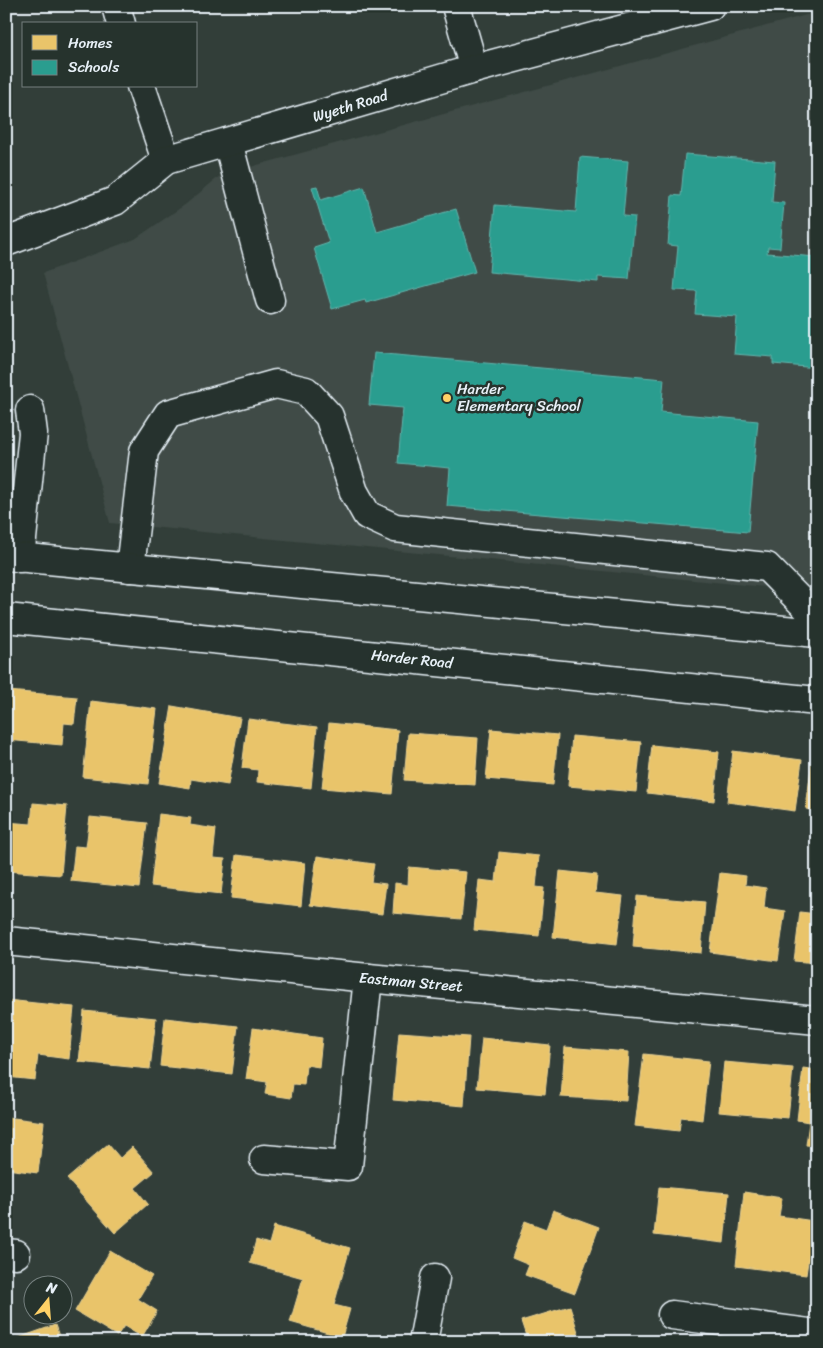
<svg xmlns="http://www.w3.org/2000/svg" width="823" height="1348" font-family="Sriracha,sans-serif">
	<rect width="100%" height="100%" fill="#323e39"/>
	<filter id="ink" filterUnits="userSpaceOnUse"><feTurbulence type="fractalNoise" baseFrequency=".02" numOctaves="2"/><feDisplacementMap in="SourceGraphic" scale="10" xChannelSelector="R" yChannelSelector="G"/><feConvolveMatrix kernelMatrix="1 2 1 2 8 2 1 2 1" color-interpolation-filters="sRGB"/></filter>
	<g filter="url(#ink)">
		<polygon fill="#3f4b46" points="814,6 817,6 817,592 110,523 43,273 135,239 186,204 221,175 810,14"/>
		<g fill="#e9c46a" stroke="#e9d295">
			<polygon points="8,691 77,697 74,724 64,723 62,745 6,740"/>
			<polygon points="91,701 157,709 148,784 83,777"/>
			<polygon points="172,706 240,718 228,785 191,779 190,788 159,783"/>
			<polygon points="248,719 317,727 311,788 257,782 258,770 242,768"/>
			<polygon points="329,723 398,730 392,794 322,788"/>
			<polygon points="491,729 558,735 553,785 486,779"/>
			<polygon points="408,733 478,738 475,785 404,780"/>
			<polygon points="572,736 641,742 636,792 568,786"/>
			<polygon points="652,745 719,752 714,801 647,793"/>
			<polygon points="733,751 802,760 795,811 727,802"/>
			<polygon points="812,759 817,760 817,811 806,809"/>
			<polygon points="33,803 67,806 61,875 6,871 6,822 31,824"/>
			<polygon points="159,814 191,818 190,825 216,829 213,858 225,859 221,894 151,886"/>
			<polygon points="90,817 147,823 139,888 71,881 75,846 86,847"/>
			<polygon points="499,852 539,856 536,887 544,888 539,936 474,930 479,880 496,882"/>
			<polygon points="236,855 305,863 301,906 231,898"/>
			<polygon points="317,856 374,864 371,882 386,884 382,914 310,905"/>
			<polygon points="409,867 466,872 461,919 393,913 395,883 408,885"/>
			<polygon points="560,871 597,875 595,893 623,896 617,944 553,937"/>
			<polygon points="720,873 746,876 745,885 766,888 764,908 785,911 778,961 710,952"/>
			<polygon points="637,896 705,902 701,953 633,947"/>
			<polygon points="800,912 817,914 817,963 794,961"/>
			<polygon points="7,1000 74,1007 69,1059 38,1055 35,1080 6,1077"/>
			<polygon points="84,1011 156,1018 150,1069 79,1062"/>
			<polygon points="165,1018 238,1026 232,1074 160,1066"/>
			<polygon points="253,1028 322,1038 319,1067 306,1065 304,1085 293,1084 291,1098 265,1094 267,1082 246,1079"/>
			<polygon points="399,1032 469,1037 464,1106 393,1100"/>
			<polygon points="482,1038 550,1045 545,1094 477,1088"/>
			<polygon points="565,1047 629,1052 626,1101 561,1097"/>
			<polygon points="644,1054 709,1061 702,1120 681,1117 679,1131 635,1126"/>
			<polygon points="724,1062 793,1068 788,1118 719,1112"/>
			<polygon points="803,1068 817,1070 817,1146 806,1145 809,1122 797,1120"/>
			<polygon points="6,1117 44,1122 38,1173 6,1169"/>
			<polygon points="108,1144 120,1158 132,1147 154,1172 135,1188 148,1204 115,1233 67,1179"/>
			<polygon points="659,1187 729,1193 724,1243 654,1235"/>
			<polygon points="744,1192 782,1198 779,1216 814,1221 806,1275 736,1266"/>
			<polygon points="553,1210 599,1227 575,1293 525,1275 529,1265 512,1258 525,1221 546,1229"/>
			<polygon points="274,1226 350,1248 334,1305 350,1309 342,1337 290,1322 303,1278 250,1263 256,1240 269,1244"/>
			<polygon points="110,1251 152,1276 138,1299 157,1311 142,1337 124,1326 117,1336 75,1311"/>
			<polygon points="570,1306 581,1342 528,1342 521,1321"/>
			<polygon points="55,1325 61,1342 7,1342"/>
		</g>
		<g fill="#2a9d8f" stroke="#63b6ae">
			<polygon points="685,154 775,161 772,202 784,203 780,248 768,247 767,253 817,257 817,368 773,364 773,357 734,354 737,317 695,314 697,291 674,290 678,246 668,245 672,195 681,196"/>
			<polygon points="580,157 628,161 623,216 635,217 629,279 598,277 598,282 489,272 495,205 576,212"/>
			<polygon points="317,186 321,200 364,187 377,232 456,209 475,272 366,303 365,300 332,309 314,248 329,243 312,187"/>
			<polygon points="374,353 664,379 661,412 758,421 748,532 447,506 450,468 398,463 403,408 369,405"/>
		</g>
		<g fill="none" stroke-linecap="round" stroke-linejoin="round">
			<defs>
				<g id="minor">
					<polyline points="116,6 121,24"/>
					<polyline points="456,6 474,69"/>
					<polyline points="141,86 166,160"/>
					<polyline points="228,142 270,300"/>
					<polyline points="6,242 115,201 166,160 474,69 710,6"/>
					<polyline points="20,558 33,433 30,410"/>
					<polyline points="130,568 144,451 168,414 276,384 306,391 329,416 354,492 367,515 395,528 767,567 817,618"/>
					<polyline points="6,941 368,978 817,1020"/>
					<polyline points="264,1159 348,1166 368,978"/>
					<polyline points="6,1253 16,1254"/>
					<polyline points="672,1315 817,1334"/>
					<polyline points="423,1342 435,1278"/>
				</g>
				<g id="major">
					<polyline points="6,556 817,633"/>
					<polyline points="6,618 817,701"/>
				</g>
			</defs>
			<use href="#minor" stroke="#e8f1f8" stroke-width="31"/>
			<use href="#major" stroke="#e8f1f8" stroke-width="31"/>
			<use href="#minor" stroke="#26332d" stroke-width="28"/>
			<use href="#major" stroke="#26332d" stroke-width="28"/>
		</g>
	</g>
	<circle fill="#ffd166" stroke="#26332d" stroke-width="2" cx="447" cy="398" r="5"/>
	<g text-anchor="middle" stroke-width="5" stroke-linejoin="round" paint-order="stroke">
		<g font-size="15" fill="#e8f1f8" stroke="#26332d">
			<text transform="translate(350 106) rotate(-17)" y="5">Wyeth Road</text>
			<text transform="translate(412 659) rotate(6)" y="5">Harder Road</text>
			<text transform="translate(411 982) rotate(5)" y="5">Eastman Street</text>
		</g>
		<g font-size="15" fill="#e8f1f8" stroke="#26332d" text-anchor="start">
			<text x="457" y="394">Harder<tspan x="457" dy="17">Elementary School</tspan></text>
		</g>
	</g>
	<rect width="823" height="1348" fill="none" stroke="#26332d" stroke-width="25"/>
	<rect x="12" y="12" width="798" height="1323" fill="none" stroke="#e8f1f8" stroke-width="2" filter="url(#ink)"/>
	<rect x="22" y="22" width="175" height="65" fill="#26332d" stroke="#747f7e"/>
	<rect x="32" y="35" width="25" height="15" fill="#e9c46a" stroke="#747f7e"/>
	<text x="68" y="48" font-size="15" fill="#e8f1f8">Homes</text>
	<rect x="32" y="60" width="25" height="15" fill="#2a9d8f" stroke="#747f7e"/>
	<text x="68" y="72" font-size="15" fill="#e8f1f8">Schools</text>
	<g transform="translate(48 1300) rotate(17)"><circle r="24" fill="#26332d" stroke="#747f7e"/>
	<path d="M0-4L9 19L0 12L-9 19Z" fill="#ffd166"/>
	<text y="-8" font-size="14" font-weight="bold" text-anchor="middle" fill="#e8f1f8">N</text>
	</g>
</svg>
